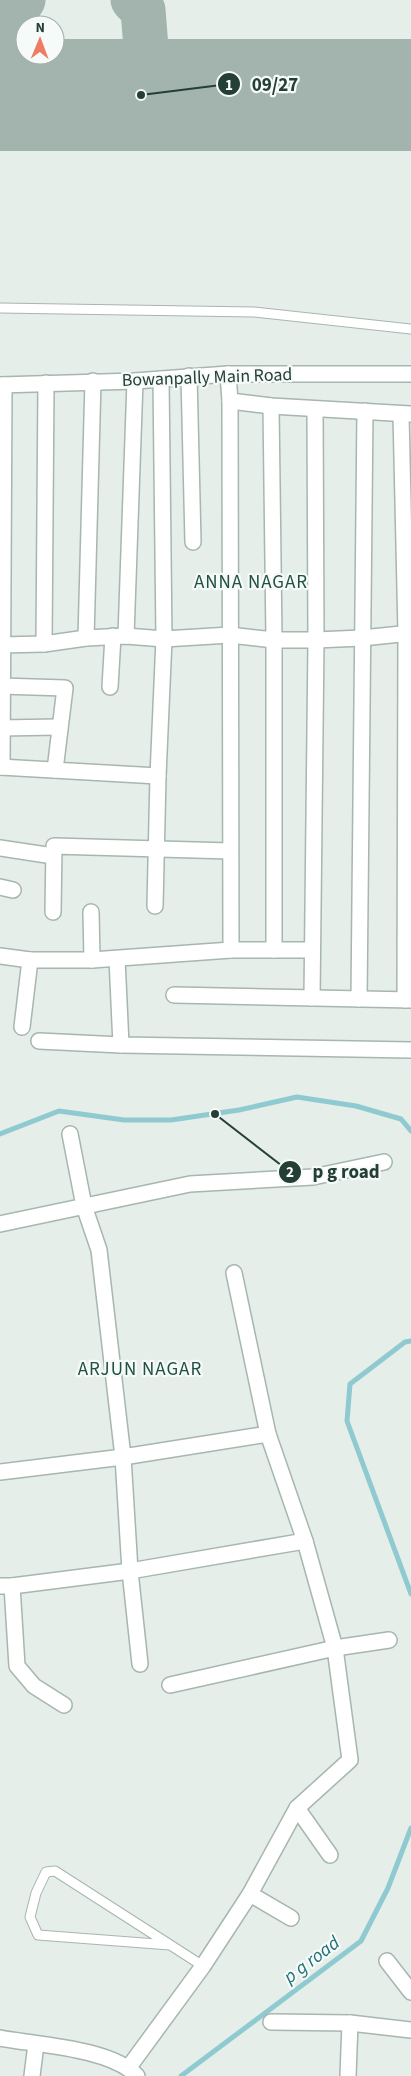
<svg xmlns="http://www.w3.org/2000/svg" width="411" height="2076" font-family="'Source Sans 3',sans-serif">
	<rect width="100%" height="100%" fill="#e5eee9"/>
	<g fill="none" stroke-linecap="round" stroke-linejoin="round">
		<g stroke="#8fcad1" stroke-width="5">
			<polyline points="0,1134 59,1111 124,1120 171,1120 239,1110 297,1097 356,1106 401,1119 411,1131"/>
			<polyline points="411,1341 405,1342 350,1384 347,1421 411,1594"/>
			<polyline points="181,2076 361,1941 388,1888 411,1828"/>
		</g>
		<g stroke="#a2b4ad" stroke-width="45">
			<polyline points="0,34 23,0"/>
			<polyline points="0,114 84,128 110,122 130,108 141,95 148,73 143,10 133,0"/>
		</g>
		<polyline stroke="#a2b4ad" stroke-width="112" points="0,95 411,95"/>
		<defs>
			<g id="lane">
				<polyline points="0,308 254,312 411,329"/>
				<polyline points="170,1945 38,1935 30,1917 36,1893 46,1872 55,1871 203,1966"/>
			</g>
			<g id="street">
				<polyline points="228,374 230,401 231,950"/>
				<polyline points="189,376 193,542"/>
				<polyline points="161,379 164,639 230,635 274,640 316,640 362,638 411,633"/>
				<polyline points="0,385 135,381 228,374 411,374"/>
				<polyline points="230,401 271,406 410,414"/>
				<polyline points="401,414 406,633 405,1000"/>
				<polyline points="126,636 135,381"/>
				<polyline points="86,638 93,381"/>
				<polyline points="44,644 46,383"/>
				<polyline points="1,645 44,644 86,638 126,636 164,639 158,776 155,906"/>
				<polyline points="1,686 65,688 55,770"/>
				<polyline points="110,687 113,636"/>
				<polyline points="0,728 59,727"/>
				<polyline points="0,767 158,776"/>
				<polyline points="2,767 4,385"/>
				<polyline points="0,848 53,856"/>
				<polyline points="0,887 13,890"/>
				<polyline points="53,912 54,846 230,851"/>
				<polyline points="91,912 92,960"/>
				<polyline points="274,950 312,950"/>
				<polyline points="0,956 30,960"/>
				<polyline points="117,959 121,1045"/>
				<polyline points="174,995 411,1000"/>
				<polyline points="312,998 316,640 315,409"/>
				<polyline points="359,999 365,411"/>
				<polyline points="22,1027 30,960 92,960 231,950 274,950 274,640 271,406"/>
				<polyline points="39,1041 121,1045 411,1050"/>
				<polyline points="70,1134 84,1206 99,1250 123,1457 268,1434 305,1541 335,1648 350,1760 297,1808 250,1894 203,1966 129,2067"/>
				<polyline points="0,1224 190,1184 313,1177 384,1162"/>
				<polyline points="234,1273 268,1434"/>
				<polyline points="0,1472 123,1457 130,1571 140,1664"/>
				<polyline points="0,1586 12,1586 130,1571 305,1541"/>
				<polyline points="12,1586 17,1666 34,1686 64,1705"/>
				<polyline points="170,1685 335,1648 389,1640"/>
				<polyline points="297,1808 330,1855"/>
				<polyline points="250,1894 291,1918"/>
				<polyline points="387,1961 411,1992"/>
				<polyline points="271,2022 350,2023 411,2030"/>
				<path d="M0 2038C37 2045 111 2048 137 2076"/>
				<polyline points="32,2076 36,2044"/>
				<polyline points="348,2076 350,2023"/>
			</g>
		</defs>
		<use href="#lane" stroke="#a7b6b0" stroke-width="11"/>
		<use href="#street" stroke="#a7b6b0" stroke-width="18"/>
		<use href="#lane" stroke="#fff" stroke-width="9"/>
		<use href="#street" stroke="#fff" stroke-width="15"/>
	</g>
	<g text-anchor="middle" stroke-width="4.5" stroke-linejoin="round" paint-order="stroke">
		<g font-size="18" fill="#243f36" stroke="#f6faf8">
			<text transform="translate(207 377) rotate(-2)" y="6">Bowanpally Main Road</text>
		</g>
		<g font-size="19" letter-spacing="1" fill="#205142" stroke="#f6faf8">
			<text x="251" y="588">ANNA NAGAR</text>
			<text x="140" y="1375">ARJUN NAGAR</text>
		</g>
		<g font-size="19" font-style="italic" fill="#1f717a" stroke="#f6faf8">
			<text transform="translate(311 1959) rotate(-37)" y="7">p g road</text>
		</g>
	</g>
	<path fill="none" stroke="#243f36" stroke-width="2" d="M141 95L229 84M215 1114L290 1172"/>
	<g fill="#243f36" stroke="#f6faf8" stroke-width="2">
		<circle cx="141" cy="95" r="5"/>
		<circle cx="215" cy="1114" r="5"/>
		<circle cx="229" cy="84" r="12"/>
		<circle cx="290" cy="1172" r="12"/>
	</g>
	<g font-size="15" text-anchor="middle" font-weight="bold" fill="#fff">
		<text x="229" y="90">1</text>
		<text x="290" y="1177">2</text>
	</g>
	<g font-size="19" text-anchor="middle" font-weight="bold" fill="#243f36" stroke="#f6faf8" stroke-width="4.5" stroke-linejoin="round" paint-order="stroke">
		<text x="275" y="91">09/27</text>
		<text x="346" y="1178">p g road</text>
	</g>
	<g transform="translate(40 40) rotate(1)"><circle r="24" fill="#f6faf8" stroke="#a2afaa"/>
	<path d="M0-4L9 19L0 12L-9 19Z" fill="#ee7c62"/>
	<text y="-8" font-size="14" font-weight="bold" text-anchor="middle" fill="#243f36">N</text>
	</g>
</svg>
